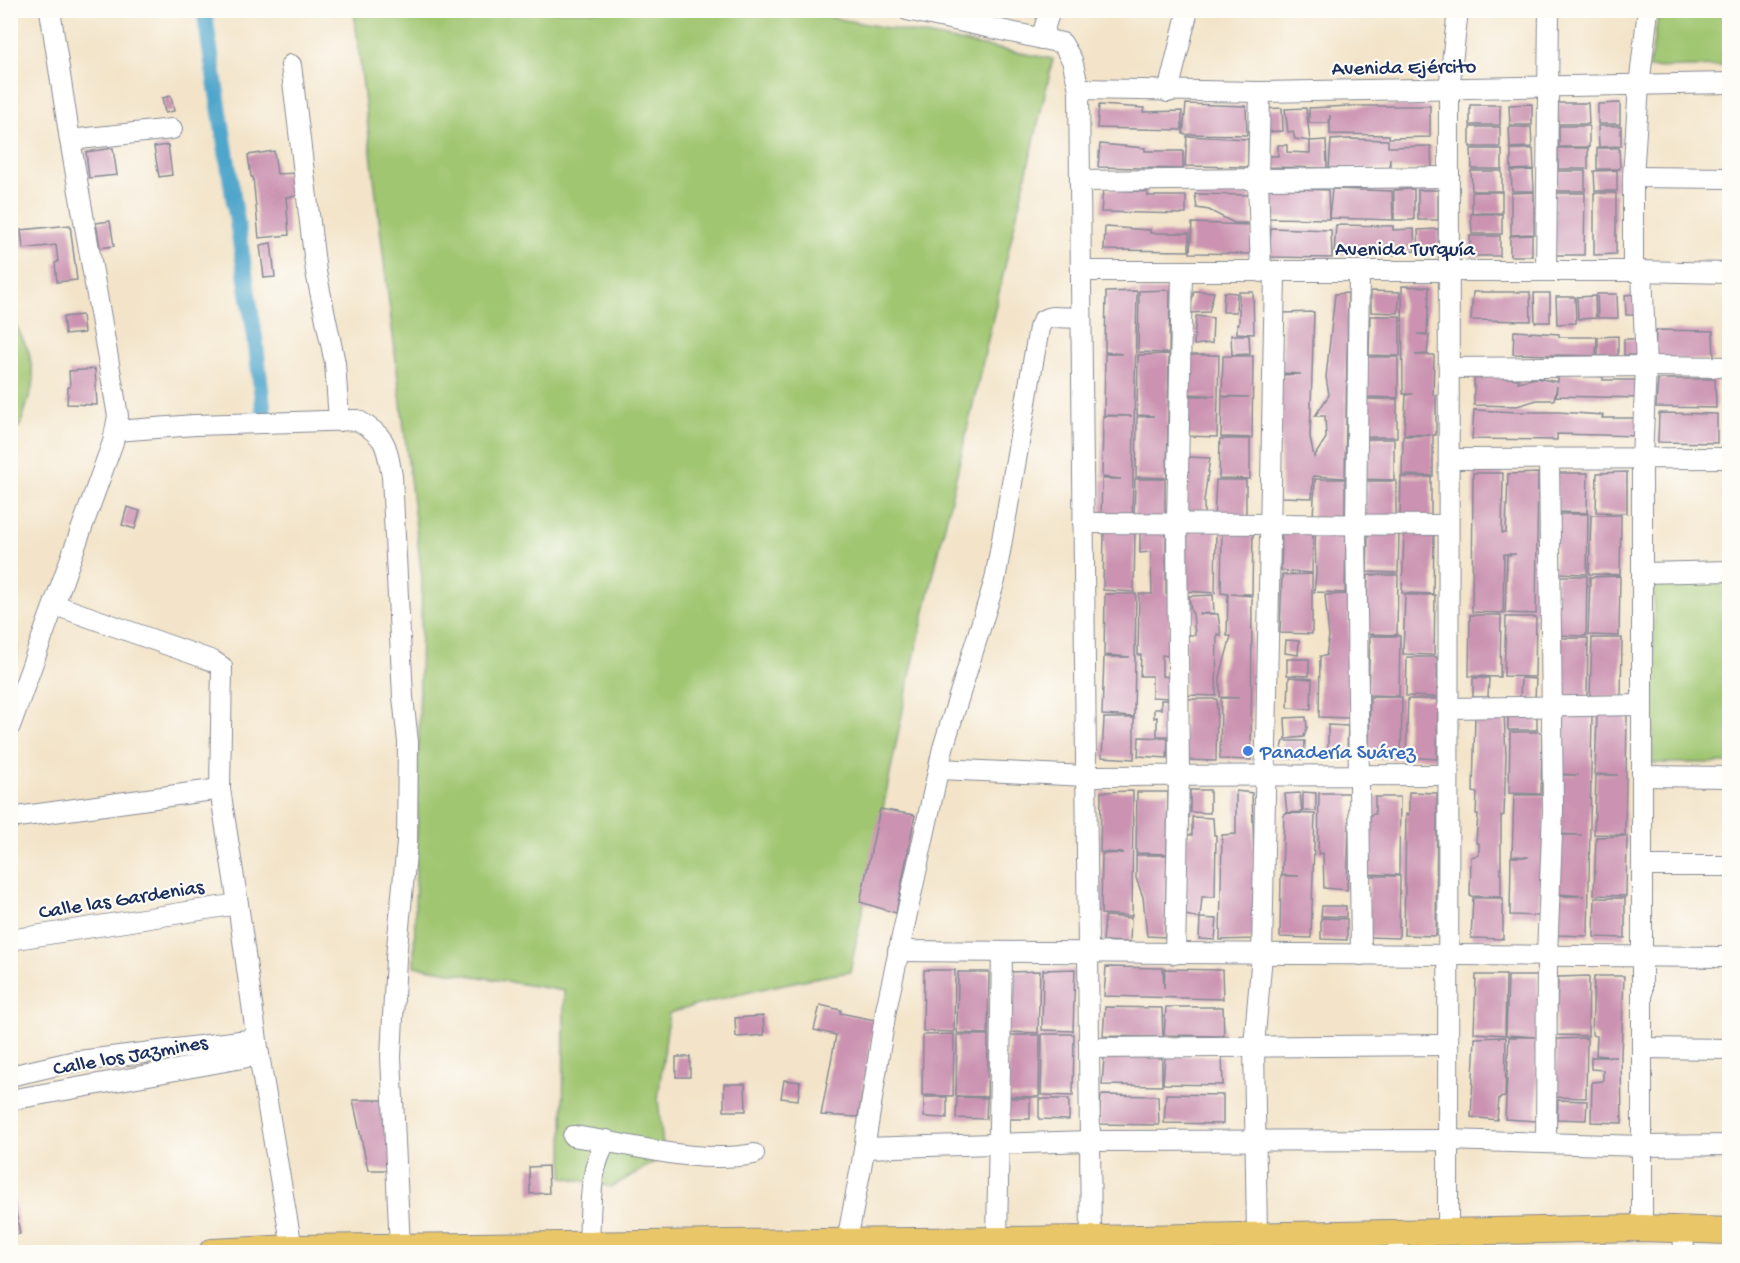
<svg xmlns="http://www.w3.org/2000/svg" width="1740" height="1263" font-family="'Gochi Hand',sans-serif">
	<rect width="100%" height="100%" fill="#fdfcf7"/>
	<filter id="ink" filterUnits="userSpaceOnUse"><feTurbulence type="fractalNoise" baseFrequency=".0167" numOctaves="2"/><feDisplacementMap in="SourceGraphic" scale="12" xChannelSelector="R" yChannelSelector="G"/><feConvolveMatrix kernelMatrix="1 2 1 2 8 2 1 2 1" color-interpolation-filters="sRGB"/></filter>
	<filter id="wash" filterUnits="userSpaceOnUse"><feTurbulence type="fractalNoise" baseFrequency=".008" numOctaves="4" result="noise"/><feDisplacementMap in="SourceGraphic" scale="24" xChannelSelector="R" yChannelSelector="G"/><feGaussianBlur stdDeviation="1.35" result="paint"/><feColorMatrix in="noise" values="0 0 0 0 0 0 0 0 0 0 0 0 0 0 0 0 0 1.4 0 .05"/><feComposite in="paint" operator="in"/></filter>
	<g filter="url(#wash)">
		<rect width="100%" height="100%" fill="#f3e4c9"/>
		<g fill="#a0c671" stroke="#5e7a68" stroke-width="1.5">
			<path d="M354 11H797L1053 59 909 680 850 972C788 981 729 996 669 1013L658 1099 664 1156 612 1187 563 1177 564 991 414 966 422 578Z"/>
			<polygon points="1659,11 1729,11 1729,66 1649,68"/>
			<polygon points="11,315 29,352 34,381 21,424 11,437"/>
			<polygon points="11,482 17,504 11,526 10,526"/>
			<polygon points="1729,578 1729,763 1652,763 1654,580"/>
		</g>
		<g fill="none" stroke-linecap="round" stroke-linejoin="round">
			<polyline stroke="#4fa6cb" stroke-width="16" points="204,10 255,337 264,415"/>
		</g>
		<g id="blocks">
			<g fill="#cb93b1">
				<polygon points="171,96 174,111 165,113 162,98"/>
				<polygon points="1558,103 1588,103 1589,124 1558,124"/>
				<polygon points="1620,103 1620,124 1598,124 1598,104"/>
				<polygon points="1186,104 1246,106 1247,135 1183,134"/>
				<polygon points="1532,104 1532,125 1510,125 1509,105"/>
				<polygon points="1099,105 1144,108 1143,112 1182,111 1182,130 1097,128"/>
				<rect x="1470" y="105" width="30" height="20"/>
				<polygon points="1350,106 1430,106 1430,137 1389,138 1389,135 1330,134 1330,115 1329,123 1309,123 1309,108"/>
				<polygon points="1282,108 1283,131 1265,132 1263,109"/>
				<polygon points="1306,108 1310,141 1295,139 1293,132 1288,132 1285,109"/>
				<rect x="1559" y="126" width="30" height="21"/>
				<polygon points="1598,126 1621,126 1621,146 1599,147"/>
				<rect x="1470" y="127" width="30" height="20"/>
				<polygon points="1509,127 1531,127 1532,147 1510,148"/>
				<polygon points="1187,136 1248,139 1248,167 1185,166"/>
				<polygon points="1350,139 1388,140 1388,147 1431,146 1432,169 1390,169 1390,158 1389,169 1329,168 1331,140"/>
				<polygon points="1326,140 1327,168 1268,167 1268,156 1278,156 1278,145 1287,145 1287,152 1310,153 1310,141"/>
				<polygon points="1100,144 1145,148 1145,151 1183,151 1183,169 1098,167"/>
				<polygon points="168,145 172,175 159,177 154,147"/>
				<polygon points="113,148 117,175 89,178 86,152"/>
				<rect x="1558" y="148" width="30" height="21"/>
				<polygon points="1597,148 1619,148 1620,169 1597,169"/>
				<polygon points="1471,149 1502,149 1502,169 1472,169"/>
				<polygon points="1511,149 1533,149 1534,169 1511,170"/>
				<polygon points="274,151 277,174 296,173 299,196 286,197 289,235 259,238 253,177 251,177 248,155"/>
				<polygon points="1533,170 1534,191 1512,191 1511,171"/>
				<polygon points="1617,170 1617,191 1595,191 1594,171"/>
				<polygon points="1471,171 1502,171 1502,191 1472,191"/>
				<rect x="1555" y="171" width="30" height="20"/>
				<polygon points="1268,188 1328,190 1329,219 1265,218"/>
				<polygon points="1103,189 1148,192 1148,196 1186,196 1186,214 1101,212"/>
				<polygon points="1332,189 1392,191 1393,220 1329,218"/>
				<polygon points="1414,189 1414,220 1394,220 1394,190"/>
				<rect x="1418" y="190" width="20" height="30"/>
				<rect x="1472" y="192" width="30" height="21"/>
				<polygon points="1534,192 1534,234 1511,235 1511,193"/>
				<polygon points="1554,193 1585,193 1584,255 1554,255"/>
				<polygon points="1594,193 1616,193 1616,254 1594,255"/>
				<polygon points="1195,194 1250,195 1251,223 1234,223 1209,210 1197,208"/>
				<polygon points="1471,214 1502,214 1502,234 1472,234"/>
				<polygon points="110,221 114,246 100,248 96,223"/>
				<polygon points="1192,223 1252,225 1253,254 1190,253"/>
				<polygon points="70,225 77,280 57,282 55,263 58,262 56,245 23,249 21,230"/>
				<polygon points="1336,225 1393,226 1393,230 1414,229 1415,251 1395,252 1394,240 1394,255 1334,254"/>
				<polygon points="1105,227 1150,230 1150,233 1189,233 1189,251 1104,250"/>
				<polygon points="1271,228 1331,230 1332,258 1269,257"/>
				<polygon points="1438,229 1439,252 1419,253 1418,230"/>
				<polygon points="1532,235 1532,256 1510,256 1510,236"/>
				<rect x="1470" y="236" width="30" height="20"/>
				<polygon points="271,243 275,277 264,278 260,245"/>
				<polygon points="1402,286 1429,287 1427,334 1417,334 1429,335 1427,354 1415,355 1434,355 1433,395 1436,395 1436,435 1433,435 1433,476 1402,475 1403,436 1431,435 1404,434 1406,395 1413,394 1403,394"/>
				<polygon points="1170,290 1169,353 1138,352 1139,291"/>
				<polygon points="1137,291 1132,519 1101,518 1102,479 1121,479 1102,477 1103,416 1132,416 1104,415 1105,354 1122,354 1105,352 1106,292"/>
				<polygon points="1194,291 1214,292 1209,312 1189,313"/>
				<polygon points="1371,291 1400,292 1398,313 1371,312"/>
				<polygon points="1224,292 1237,293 1236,312 1223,312"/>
				<polygon points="1239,292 1253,292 1254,334 1237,333 1237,324 1239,324"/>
				<polygon points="1473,292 1530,292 1531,321 1471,320"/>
				<polygon points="1348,293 1345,478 1313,476 1312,498 1281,497 1280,375 1301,374 1282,373 1283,313 1314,312 1310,437 1314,457 1326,438 1325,416 1315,416 1329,395 1326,377 1335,294"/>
				<polygon points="1534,293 1550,293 1550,322 1535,322"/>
				<polygon points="1597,294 1617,294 1618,318 1598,318"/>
				<polygon points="1636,294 1636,315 1626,315 1625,295"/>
				<polygon points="1595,296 1596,318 1578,319 1577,297"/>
				<polygon points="1556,297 1575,297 1576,323 1557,324"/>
				<polygon points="82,315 84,333 65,335 63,317"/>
				<polygon points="1196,316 1213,318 1212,343 1194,345"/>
				<polygon points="1370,316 1400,316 1400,356 1369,355"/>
				<polygon points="1656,330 1713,331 1714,360 1655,359"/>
				<polygon points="1514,331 1559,334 1559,337 1597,337 1596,356 1513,354"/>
				<polygon points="1231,335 1249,335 1250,354 1232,355"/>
				<polygon points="1618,336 1618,356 1598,356 1598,337"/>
				<polygon points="1624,339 1639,339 1638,355 1624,355"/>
				<polygon points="1169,354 1167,478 1136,477 1137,417 1154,416 1137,415 1138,355"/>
				<polygon points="1188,355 1219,355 1217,437 1186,436 1187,396 1215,396 1187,394"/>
				<polygon points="1223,356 1253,356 1252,438 1221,437 1222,397 1249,397 1222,396"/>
				<polygon points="1368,357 1398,357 1398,398 1366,397"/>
				<polygon points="95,369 97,405 67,404 68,387 70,387 69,371"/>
				<polygon points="1558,373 1603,377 1603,380 1641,380 1641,398 1556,396 1557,386 1554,400 1537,400 1517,406 1474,405 1474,375 1519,379 1518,382 1536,378 1558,382"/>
				<polygon points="1658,379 1715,379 1716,408 1656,407"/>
				<polygon points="1367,399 1397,399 1397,437 1365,437"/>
				<polygon points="1474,410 1518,412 1558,412 1603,415 1602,418 1641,418 1641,436 1557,434 1557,440 1472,439"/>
				<polygon points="1659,413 1717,414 1717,443 1658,442"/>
				<polygon points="1220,439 1250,439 1250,479 1219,478"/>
				<polygon points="1364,439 1394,439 1394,480 1363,479"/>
				<polygon points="1187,457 1210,458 1204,501 1204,519 1186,518"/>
				<polygon points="1627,472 1627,513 1596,512 1597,473"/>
				<polygon points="1473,473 1503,473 1502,533 1506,533 1508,474 1538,473 1536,614 1505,613 1507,555 1516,554 1504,554 1503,613 1472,612"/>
				<polygon points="1557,473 1588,473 1587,513 1556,512"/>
				<polygon points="1401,477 1431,477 1431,518 1400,516"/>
				<polygon points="1135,479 1165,479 1165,520 1134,519"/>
				<polygon points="1315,479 1345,479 1345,519 1313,518"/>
				<polygon points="1216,480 1246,480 1246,521 1214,519"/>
				<polygon points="1366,481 1396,481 1396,522 1365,521"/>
				<polygon points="127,507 140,511 135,529 122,525"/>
				<polygon points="1557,514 1588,514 1587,574 1555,573"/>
				<polygon points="1591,515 1621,515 1620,575 1589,574"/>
				<polygon points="1104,530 1135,530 1134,592 1103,590"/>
				<polygon points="1216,530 1215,593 1184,591 1185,531"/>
				<polygon points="1315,531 1346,531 1345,593 1314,592 1316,574"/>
				<polygon points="1140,532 1166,532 1166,594 1170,594 1169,656 1162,655 1162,676 1171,677 1170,698 1152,697 1152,676 1140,676 1141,655 1138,655 1139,594 1152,594 1151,552 1140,553"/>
				<polygon points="1222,532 1253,532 1252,594 1231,594 1252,596 1251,760 1220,759 1221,698 1239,698 1220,697 1220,677 1231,636 1227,636 1228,594 1221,593"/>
				<polygon points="1282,532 1313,532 1312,573 1281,571"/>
				<polygon points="1399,532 1398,573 1367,572 1368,533"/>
				<polygon points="1404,534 1434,534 1433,594 1402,593"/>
				<polygon points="1312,574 1312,634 1280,633 1282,575"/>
				<polygon points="1368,575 1398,575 1397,635 1366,634"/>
				<polygon points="1557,576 1587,576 1586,636 1555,635"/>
				<polygon points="1620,576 1619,636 1588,635 1590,577"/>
				<polygon points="1105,594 1136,594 1134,717 1102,715 1104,657 1130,657 1104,655"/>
				<polygon points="1349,594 1350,718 1319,717 1320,656 1326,656 1329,636 1325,595"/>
				<polygon points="1213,595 1214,613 1198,614 1218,614 1221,636 1217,634 1216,696 1185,695 1186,635 1195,635 1193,614 1191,611 1189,596"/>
				<polygon points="1405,595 1435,595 1434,655 1403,654"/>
				<polygon points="1470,615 1501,615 1500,677 1469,676"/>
				<polygon points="1506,617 1536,617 1535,677 1504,676"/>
				<polygon points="1370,636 1400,636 1399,696 1368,695"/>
				<polygon points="1558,638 1588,638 1587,698 1556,697"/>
				<polygon points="1592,638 1622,638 1621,698 1590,697"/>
				<polygon points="1286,640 1299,641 1298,655 1285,653"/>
				<polygon points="10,644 16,646 11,661 10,661"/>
				<polygon points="1407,657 1437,657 1437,697 1406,696"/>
				<polygon points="1287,659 1309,659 1309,676 1287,675"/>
				<polygon points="1289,677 1312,679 1311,709 1288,708"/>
				<polygon points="1473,678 1489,678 1488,697 1473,697"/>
				<polygon points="1521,678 1536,679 1535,699 1520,698"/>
				<polygon points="1370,697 1402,697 1401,759 1369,758"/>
				<polygon points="1185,699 1217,699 1216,761 1184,760"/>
				<polygon points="1408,699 1438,699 1437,759 1406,757"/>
				<polygon points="1161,700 1170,700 1170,736 1157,736 1157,717 1154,718 1154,709 1161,709"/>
				<rect x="1508" y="711" width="29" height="19"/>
				<polygon points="1475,714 1504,714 1506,755 1504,815 1501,816 1501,897 1470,896 1471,857 1479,855 1479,843 1476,843 1478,814 1476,814 1477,793 1473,792"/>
				<polygon points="1561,715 1592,715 1588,936 1557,935 1558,896 1584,896 1558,894 1559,835 1582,835 1558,834 1560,775 1579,775 1559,774"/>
				<polygon points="1597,715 1627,715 1625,835 1594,834 1596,775 1618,775 1595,774"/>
				<polygon points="1306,717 1307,727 1304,737 1286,739 1285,718"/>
				<polygon points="1104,718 1134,718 1134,759 1102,757"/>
				<polygon points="1328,725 1348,726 1347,752 1328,751"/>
				<polygon points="1510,732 1542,732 1541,794 1509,793"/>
				<polygon points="1139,737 1168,738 1167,758 1138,756"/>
				<polygon points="1284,741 1305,741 1304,759 1279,758"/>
				<polygon points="1190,790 1210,790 1210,813 1190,812"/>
				<polygon points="1133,791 1132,916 1101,914 1102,854 1124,853 1100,852 1101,792"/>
				<polygon points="1236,791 1252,793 1254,856 1253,939 1220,940 1222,835 1236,834"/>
				<polygon points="1137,792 1168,792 1167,854 1136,853"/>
				<polygon points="1303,792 1316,793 1316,811 1303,811"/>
				<polygon points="1409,792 1437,793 1436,936 1404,935 1406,814 1409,815"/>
				<polygon points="1300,793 1302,812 1287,813 1285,794"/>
				<polygon points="1319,793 1350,793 1347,890 1324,888 1323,853 1318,854"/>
				<polygon points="1514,795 1545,795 1544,857 1541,857 1539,916 1510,915 1511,857 1529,857 1512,856"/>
				<polygon points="1375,797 1400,797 1399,875 1368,874 1370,815 1375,814"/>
				<polygon points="880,809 915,815 896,913 860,902"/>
				<polygon points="1287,813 1315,814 1311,938 1280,937 1281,876 1299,876 1282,875 1284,814"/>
				<polygon points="1192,817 1213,818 1214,835 1216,835 1215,897 1202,897 1200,918 1217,919 1215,940 1199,939 1200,918 1185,915 1185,835 1192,835"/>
				<polygon points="1627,836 1626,896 1594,895 1596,837"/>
				<polygon points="1136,855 1167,855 1165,937 1147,936 1143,897 1136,878"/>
				<polygon points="1369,876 1400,876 1399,938 1367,937"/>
				<polygon points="1473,898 1503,898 1503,939 1471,938"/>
				<polygon points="1595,898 1625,898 1625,938 1594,937"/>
				<polygon points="1322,906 1346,906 1346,917 1321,916"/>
				<polygon points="1105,916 1131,918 1130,942 1103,941"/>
				<polygon points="1321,918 1347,919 1347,940 1321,939"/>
				<polygon points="1106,967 1163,968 1164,988 1165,969 1222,970 1223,999 1104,996"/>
				<polygon points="1075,969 1073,1031 1042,1030 1043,970"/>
				<polygon points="924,970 955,970 954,1032 923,1031"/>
				<polygon points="1040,971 1038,1033 1007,1032 1008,972"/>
				<polygon points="958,972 989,972 988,1034 957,1033"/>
				<polygon points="1476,975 1506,975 1505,1035 1474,1033"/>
				<polygon points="1508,976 1538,976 1537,1121 1505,1119 1509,1037 1535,1037 1506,1035"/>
				<polygon points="1589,976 1588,1036 1556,1035 1558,977"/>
				<polygon points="1594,976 1624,976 1621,1057 1622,1123 1591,1122 1592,1082 1603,1081 1603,1070 1591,1069 1591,1057 1616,1057 1596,1055 1597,1036 1592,1035"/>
				<polygon points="820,1005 841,1010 840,1013 875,1020 858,1117 821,1115 836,1035 814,1030"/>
				<polygon points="1105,1007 1162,1008 1163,1037 1103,1036"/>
				<polygon points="1166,1007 1223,1007 1224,1036 1164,1035"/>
				<polygon points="763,1016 764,1035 736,1037 735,1018"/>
				<polygon points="954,1034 953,1096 922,1095 923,1035"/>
				<polygon points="1042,1034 1074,1034 1073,1096 1041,1095"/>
				<polygon points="957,1035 988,1035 987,1097 956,1096"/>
				<polygon points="1009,1035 1040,1035 1039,1097 1008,1096"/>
				<polygon points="1506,1037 1505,1097 1499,1098 1497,1120 1471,1117 1475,1038"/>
				<polygon points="1587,1038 1586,1098 1555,1097 1557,1039"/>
				<polygon points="1165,1056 1222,1056 1223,1085 1163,1084"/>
				<rect x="676" y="1057" width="14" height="20"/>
				<polygon points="1104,1057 1162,1058 1162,1086 1102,1085"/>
				<polygon points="784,1080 800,1082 798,1100 781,1098"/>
				<polygon points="724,1084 745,1084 746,1111 724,1111"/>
				<polygon points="1166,1094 1223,1095 1223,1124 1164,1123"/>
				<polygon points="1101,1095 1158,1096 1159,1125 1099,1124"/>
				<polygon points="924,1097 947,1097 947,1118 924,1117"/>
				<polygon points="957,1097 987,1098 986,1119 956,1118"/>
				<rect x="1007" y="1098" width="23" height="21"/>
				<polygon points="1039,1099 1069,1099 1069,1120 1039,1119"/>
				<polygon points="353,1100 391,1100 393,1170 368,1170"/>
				<polygon points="1558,1100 1587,1101 1586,1120 1557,1119"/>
				<polygon points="548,1166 549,1193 530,1194 529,1167"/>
				<polygon points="10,1181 20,1234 10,1236"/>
			</g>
		</g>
	</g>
	<g filter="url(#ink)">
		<use href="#blocks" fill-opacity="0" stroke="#878a94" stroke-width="1.5"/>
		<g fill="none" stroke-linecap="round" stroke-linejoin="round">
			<defs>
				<g id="minor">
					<polyline points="907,10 1062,43 1072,60 1079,89 1091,1239"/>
					<polyline points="1041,39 1050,10"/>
					<polyline points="291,65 316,272 335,363 339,421"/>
					<polyline points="1079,89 1260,92 1730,83"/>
					<polyline points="1168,92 1188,10"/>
					<polyline points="1260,92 1258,179 1261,272"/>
					<polyline points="70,140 172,129"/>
					<polyline points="1633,177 1730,178"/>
					<polyline points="1080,181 1449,177"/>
					<polyline points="1081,271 1633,271 1730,273"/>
					<polyline points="1546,271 1549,10"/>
					<polyline points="1633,271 1633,177 1639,86 1648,10"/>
					<polyline points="1359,272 1356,526 1361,955"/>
					<polyline points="1449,368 1646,366 1730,367"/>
					<path d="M116 431 195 425 357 420C387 437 386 444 392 476L403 697 408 742 407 843 396 958 391 1057 400 1247 402 1252"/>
					<polyline points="1449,459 1730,458"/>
					<polyline points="1083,523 1448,525"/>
					<polyline points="1642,573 1730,571"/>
					<polyline points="55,605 213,661 222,667 220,789 238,904 259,1055 292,1248"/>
					<polyline points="1448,708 1642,705"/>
					<polyline points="10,726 113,442 118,416 70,140 50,10"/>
					<polyline points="939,769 1086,776 1448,775"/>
					<polyline points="1642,776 1730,777"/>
					<polyline points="10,818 220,789"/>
					<polyline points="1642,866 1730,866"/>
					<polyline points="10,940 238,904"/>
					<polyline points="898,951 1730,957"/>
					<polyline points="1175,954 1179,776 1177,524 1182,272"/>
					<polyline points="1089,1048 1448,1045"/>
					<polyline points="1642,1048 1730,1049"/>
					<polyline points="10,1076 71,1062 256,1039"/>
					<polyline points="10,1100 259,1055"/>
					<path d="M573 1136C633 1144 693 1165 754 1154"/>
					<polyline points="1546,1143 1547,955 1553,810 1549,459"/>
					<polyline points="864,1148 1090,1141 1448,1140 1642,1146 1730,1145"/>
					<polyline points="1642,1228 1642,458 1646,366 1642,271"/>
					<polyline points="1683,1229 1684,1252"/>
					<polyline points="1448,1231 1449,89 1458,10"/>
					<polyline points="1397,1233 1399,1252"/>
					<polyline points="1257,1236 1254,1046 1262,955 1275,272"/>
					<polyline points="997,1240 1002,953"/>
					<polyline points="847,1241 862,1162 886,1010 943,748 995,580 1039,328 1043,320 1052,317 1081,318"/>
					<path d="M589 1244C591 1210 588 1170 607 1140"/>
				</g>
				<polyline id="major" points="212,1252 292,1248 1091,1239 1642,1228 1730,1231"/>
			</defs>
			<use href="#minor" stroke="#878a94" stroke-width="22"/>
			<use href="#major" stroke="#878a94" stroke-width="28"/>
			<use href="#minor" stroke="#fff" stroke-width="20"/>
			<use href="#major" stroke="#e9c769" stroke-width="26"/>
		</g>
	</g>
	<circle fill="#3f7fe0" stroke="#fdfcf7" stroke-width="2" cx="1248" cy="751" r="6"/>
	<g text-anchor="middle" stroke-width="4.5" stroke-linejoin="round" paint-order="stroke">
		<g font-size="21" fill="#1b2f5e" stroke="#fdfcf7">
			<text transform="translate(1404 66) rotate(-1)" y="7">Avenida Ejército</text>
			<text x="1405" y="255">Avenida Turquía</text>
			<text transform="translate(121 898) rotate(-9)" y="7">Calle las Gardenias</text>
			<text transform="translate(130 1054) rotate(-10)" y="7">Calle los Jazmines</text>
		</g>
		<g font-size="21" fill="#366cbe" stroke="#fdfcf7" text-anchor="start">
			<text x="1260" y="758">Panadería Suárez</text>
		</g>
	</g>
	<rect width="1740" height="1263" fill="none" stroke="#fdfcf7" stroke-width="36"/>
</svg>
